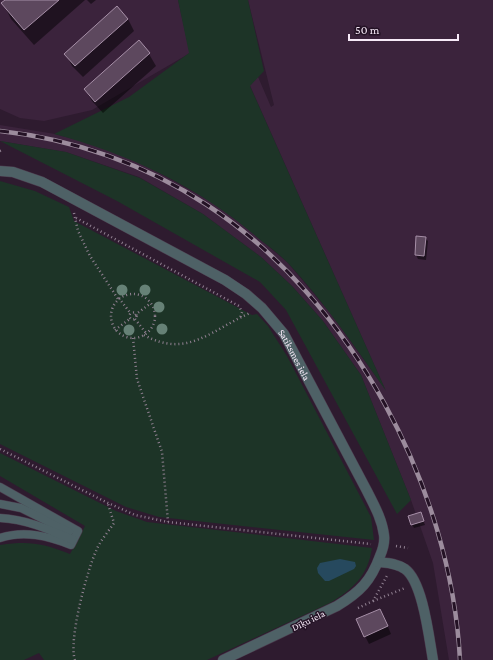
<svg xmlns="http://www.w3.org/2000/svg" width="493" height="660" font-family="'Crimson Pro',serif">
	<rect width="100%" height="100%" fill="#2e1b2f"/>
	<g fill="#3b233c">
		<polygon points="0,0 178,0 190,53 92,110 44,121 20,118 0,109"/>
		<polygon points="212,0 225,0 271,107 274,105 248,0 493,0 493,660 449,660 433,563 411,500 361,375 323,321 292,286 261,257 203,214 139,177 66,152 0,141 0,125 55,134 92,144 139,162 210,201 243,225 287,262 331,314 385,389"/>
	</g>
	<g fill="#1d3427">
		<path d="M178 0H248L264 71 250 86 386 391C355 347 325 303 288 263 279 254 268 246 258 238 199 187 129 154 54 134L129 97 189 53Z"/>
		<polygon points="0,141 66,152 140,178 203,214 261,257 292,286 323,321 361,375 411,500 397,514 286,310 260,282 117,201"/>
		<polygon points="0,181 35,191 69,207 74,221 252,315 257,314 268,326 287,356 371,517 374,540 159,517 126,507 0,444"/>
		<path d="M0 453 116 511 147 522 372 548C368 576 353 589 330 603L207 660H44L39 653 24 660H0V545C30 541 41 543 70 554L85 526 0 476Z"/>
	</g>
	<polygon fill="#26495e" points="340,559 355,562 356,566 354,569 329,581 325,581 318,573 317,568 320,563"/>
	<g fill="#0007">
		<polygon points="7,0 85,0 34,45 11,19 3,3"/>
		<polygon points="87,0 96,0 91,4"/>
		<polygon points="128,19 134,31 83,77 72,66 66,54"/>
		<polygon points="138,42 149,54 156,66 103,113 92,101 85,89"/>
		<polygon points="417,237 425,238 428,241 426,260 418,259 416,255"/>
		<polygon points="422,517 425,525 414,528 412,524"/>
		<polygon points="384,618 391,634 369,644 365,636"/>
	</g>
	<g fill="#5d485e" stroke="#a68fa7">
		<polygon points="5,0 59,0 24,30 1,3"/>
		<polygon points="117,6 128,19 75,66 64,54"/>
		<polygon points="139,40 150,53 95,102 84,89"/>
		<polygon points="416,236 426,237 424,256 415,255"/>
		<polygon points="421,512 424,521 411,525 408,516"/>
		<polygon points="380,609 388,626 364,637 356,619"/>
	</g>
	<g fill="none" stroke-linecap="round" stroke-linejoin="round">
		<defs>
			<g id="lane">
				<path d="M0 487 78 531 71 545C48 536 24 530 0 538"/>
				<polyline points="0,504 21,508 69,532"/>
				<path d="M0 518C26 519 50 530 73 540"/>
			</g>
			<g id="street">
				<path id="s1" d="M0 171 13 172 42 182 225 280 246 294 262 308 284 334 367 491C374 505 382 519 384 535 385 542 383 549 380 556 371 581 360 592 337 606L223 660"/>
				<path d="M378 562C387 563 396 563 405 569 423 582 429 638 433 660"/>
			</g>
		</defs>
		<use href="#lane" stroke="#4a384b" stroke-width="9"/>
		<use href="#street" stroke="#4a384b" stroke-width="11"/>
		<g stroke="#908091" stroke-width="2.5" stroke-dasharray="1 3" stroke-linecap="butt">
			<polyline points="0,151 3,150"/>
			<polyline points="74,213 78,231 90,256 118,299"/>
			<polyline points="76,218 239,306 242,312 240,318"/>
			<circle cx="133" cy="316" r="22"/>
			<polyline points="119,298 131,314"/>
			<circle cx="133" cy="316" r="3.5"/>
			<polyline points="135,315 151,303"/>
			<polyline points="135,319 146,333"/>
			<polyline points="115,330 131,318"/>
			<path d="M144 335C187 359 211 330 250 313"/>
			<polyline points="133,338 137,379 162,452 168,522"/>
			<polyline points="0,449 108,503 135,515 168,522 371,544"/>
			<polyline points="396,546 408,548"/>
			<polyline points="373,601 405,588"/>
			<polyline points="358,608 373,601 388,574"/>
			<path d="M75 660C68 641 87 571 96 551 100 541 108 532 114 523L108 504"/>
		</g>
		<use href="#lane" stroke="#4e6166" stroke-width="8"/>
		<use href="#street" stroke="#4e6166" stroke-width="10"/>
		<defs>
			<path id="rail" d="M0 131C73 139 145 164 207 205 352 300 451 488 460 660"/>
		</defs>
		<use href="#rail" stroke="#9c8c9d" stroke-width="4.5"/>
		<use href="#rail" stroke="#241225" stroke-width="3" stroke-dasharray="9" stroke-linecap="butt"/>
	</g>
	<g fill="#668176">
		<circle cx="122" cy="290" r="5.5"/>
		<circle cx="145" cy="290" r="5.5"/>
		<circle cx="159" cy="307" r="5.5"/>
		<circle cx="162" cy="329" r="5.5"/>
		<circle cx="129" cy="330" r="5.5"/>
	</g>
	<g text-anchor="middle" stroke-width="3" stroke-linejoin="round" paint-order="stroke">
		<g font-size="10" fill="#f7eaf8" stroke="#241225">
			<text dy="4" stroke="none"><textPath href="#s1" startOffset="355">Satiksmes iela</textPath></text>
			<text transform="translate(308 620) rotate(-26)" y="4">Dīķu iela</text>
		</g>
	</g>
	<path d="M349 34v6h109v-6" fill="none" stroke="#f7eaf8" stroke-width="2"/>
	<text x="355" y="34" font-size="12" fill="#f7eaf8" stroke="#241225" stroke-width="3" paint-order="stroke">50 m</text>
</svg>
